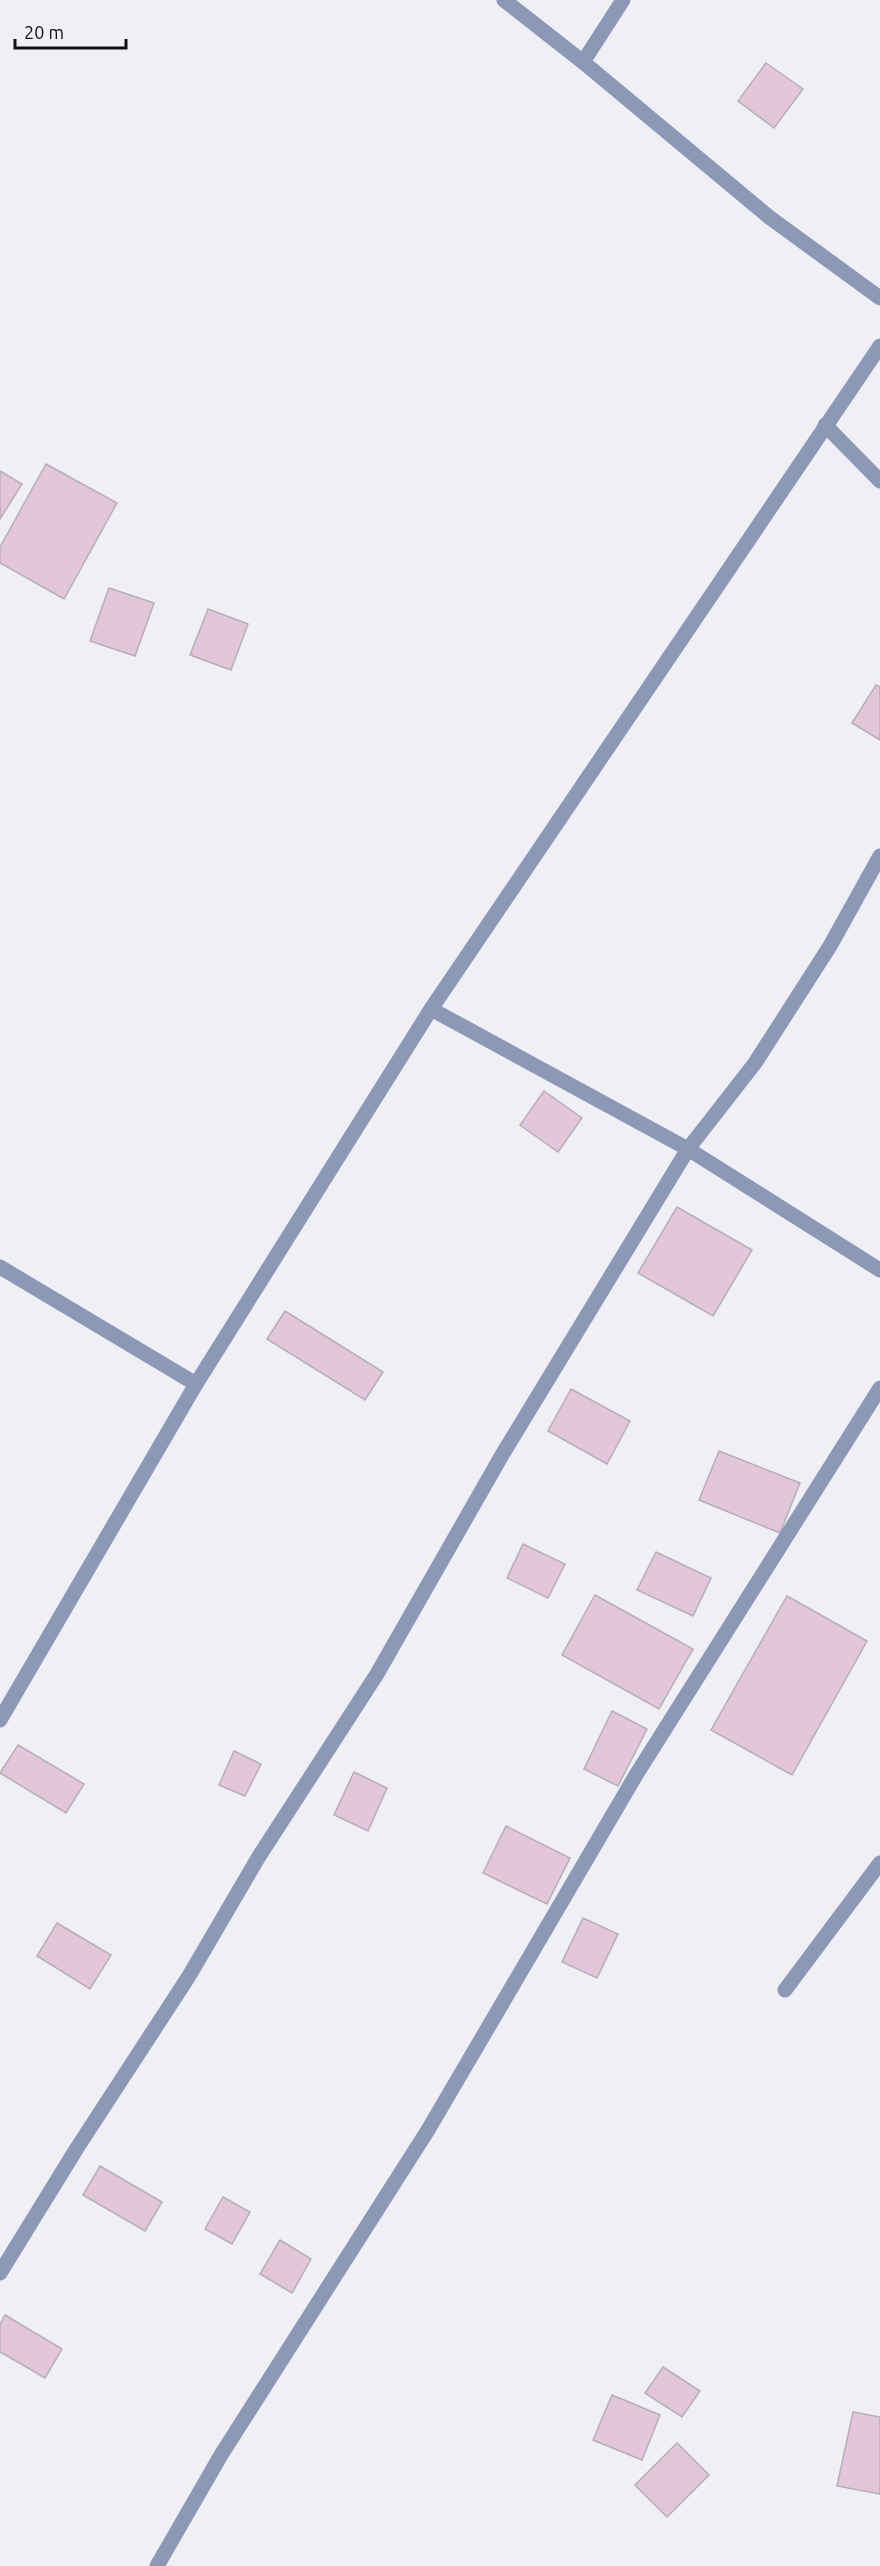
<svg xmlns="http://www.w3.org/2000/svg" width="880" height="2566" font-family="Ubuntu,sans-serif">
	<rect width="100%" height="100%" fill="#f1eff6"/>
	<g fill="#e3c6db" stroke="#b5afb4" stroke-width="1.5">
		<polygon points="766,63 803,89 774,128 738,101"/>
		<polygon points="46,464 117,503 64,599 0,563 0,547"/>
		<polygon points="0,471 22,484 0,519"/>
		<polygon points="109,588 154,603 135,656 90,641"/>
		<polygon points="208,609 248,624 231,670 190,655"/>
		<polygon points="876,685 880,687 880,740 852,723"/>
		<polygon points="544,1091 582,1118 558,1152 520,1125"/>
		<polygon points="677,1207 752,1250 713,1316 638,1273"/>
		<polygon points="285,1311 383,1372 365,1400 267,1339"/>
		<polygon points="571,1389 630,1421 607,1464 548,1431"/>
		<polygon points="719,1451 800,1483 780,1533 699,1500"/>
		<polygon points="523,1544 565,1564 548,1598 507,1578"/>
		<polygon points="656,1552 711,1578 693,1616 637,1590"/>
		<polygon points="595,1595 693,1649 659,1709 562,1655"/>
		<polygon points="787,1596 867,1641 792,1775 711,1730"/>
		<polygon points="612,1711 647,1729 618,1786 584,1769"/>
		<polygon points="18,1745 84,1784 66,1813 0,1773"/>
		<polygon points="234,1751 261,1764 245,1796 219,1785"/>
		<polygon points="354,1772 387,1788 368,1831 334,1815"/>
		<polygon points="506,1826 570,1858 547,1904 483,1873"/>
		<polygon points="583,1918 618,1934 597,1978 562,1962"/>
		<polygon points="57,1923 111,1955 90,1989 37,1956"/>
		<polygon points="100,2166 162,2202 145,2231 83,2195"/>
		<polygon points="223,2197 250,2212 232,2244 205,2229"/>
		<polygon points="280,2240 311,2259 292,2293 260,2274"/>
		<polygon points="5,2315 62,2349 45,2378 0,2352 0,2324"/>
		<polygon points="663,2367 700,2391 682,2417 645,2393"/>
		<polygon points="612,2395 660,2415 642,2460 593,2440"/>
		<polygon points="853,2412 880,2417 880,2494 837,2486"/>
		<polygon points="677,2443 709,2475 667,2517 635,2485"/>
	</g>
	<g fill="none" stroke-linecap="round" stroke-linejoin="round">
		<g stroke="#8b98b6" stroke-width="15">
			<polyline points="583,62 623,0"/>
			<polyline points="825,425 880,481"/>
			<polyline points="0,1267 196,1384"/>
			<polyline points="785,1990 880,1863"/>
			<polyline points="0,2273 77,2148 189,1976 258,1858 377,1674 502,1455 688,1149 755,1063 830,946 880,856"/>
			<polyline points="157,2566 221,2455 428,2130 636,1775 880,1388"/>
		</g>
		<g stroke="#8b98b6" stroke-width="15">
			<polyline points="504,0 583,62 769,217 880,298"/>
			<polyline points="431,1009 688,1149 880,1270"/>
			<polyline points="0,1720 196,1384 431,1009 880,346"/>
		</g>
	</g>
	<path d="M15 39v9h111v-9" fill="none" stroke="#101012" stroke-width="3"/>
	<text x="24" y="39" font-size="18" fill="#101012" stroke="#f1eff6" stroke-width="4.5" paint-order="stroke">20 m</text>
</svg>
